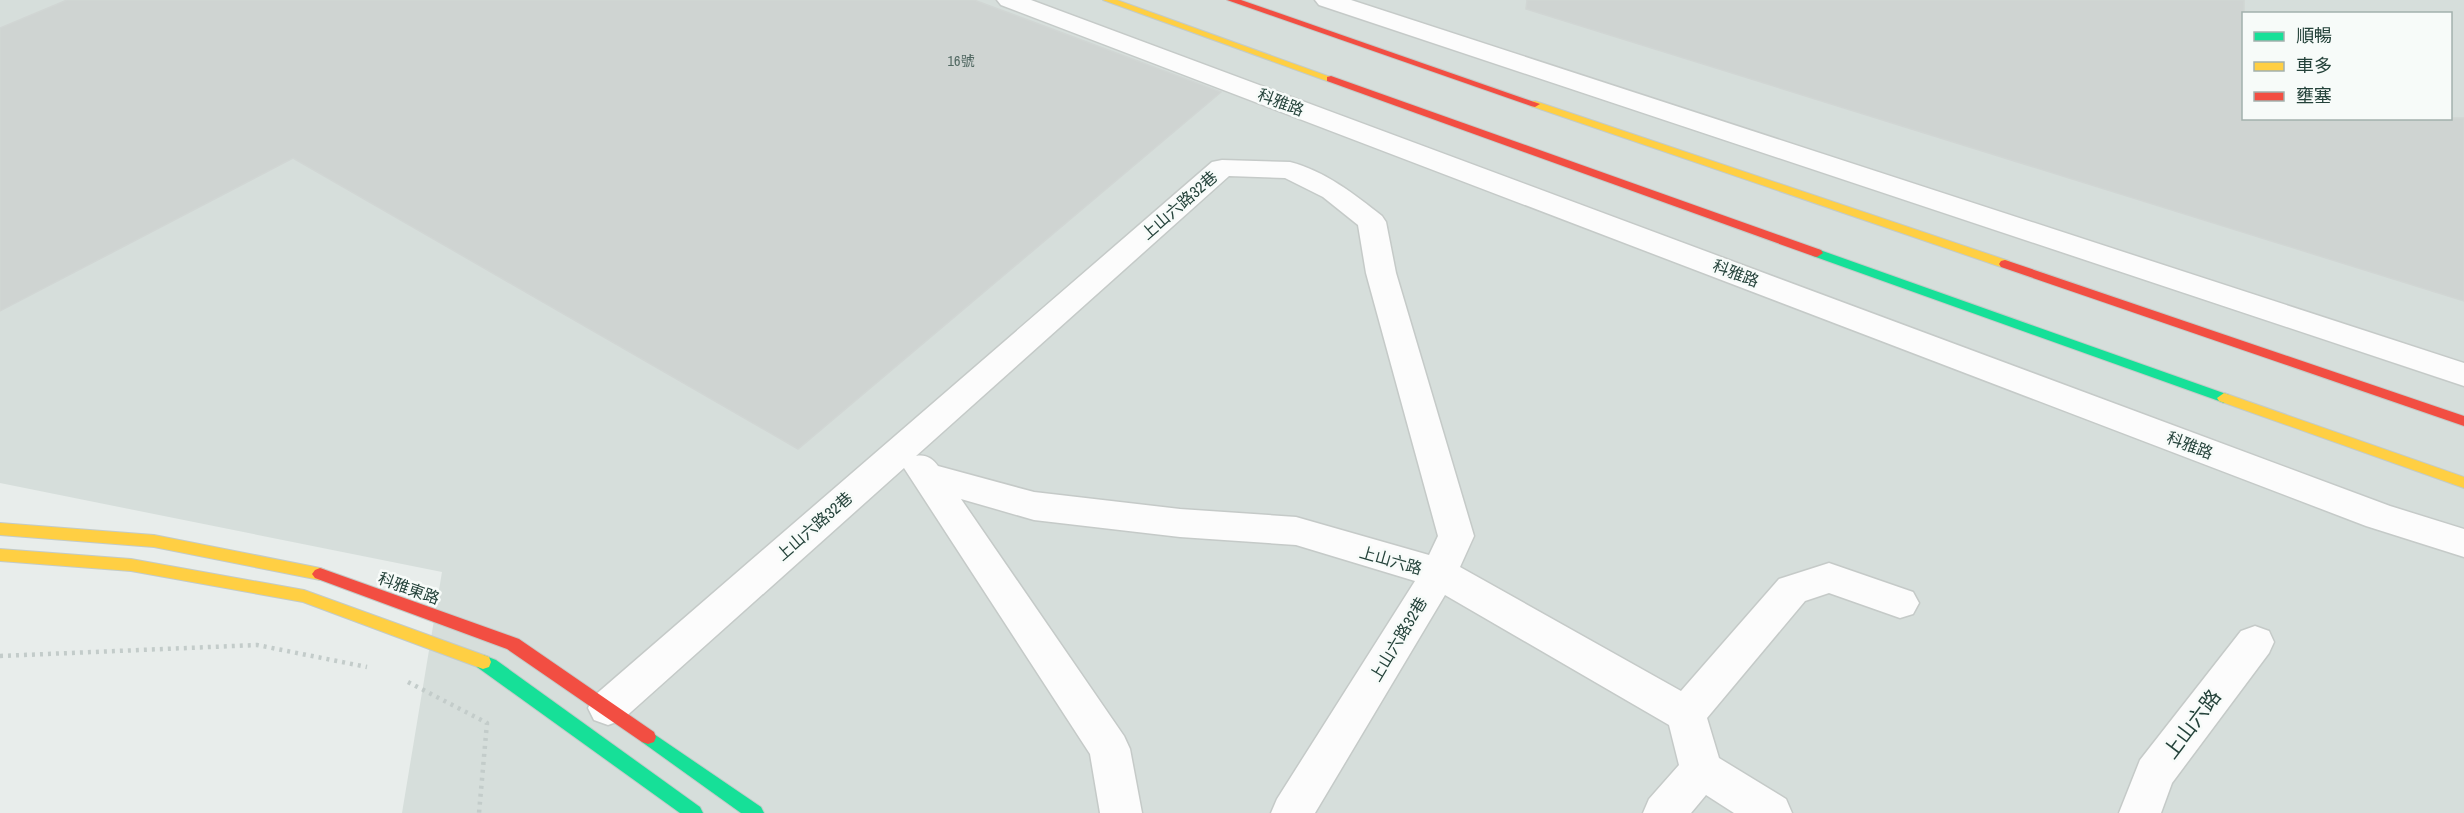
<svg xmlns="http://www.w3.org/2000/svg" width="2464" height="813" font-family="'Archivo Narrow','Noto Sans TC',sans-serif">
	<rect width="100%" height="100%" fill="#e8edeb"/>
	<path fill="#d6dedb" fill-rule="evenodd" d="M0 0H2464V813H402L442 572 0 483ZM2244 14H2450V118H2244Z"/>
	<g fill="#cfd4d2" stroke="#d1d6d4" stroke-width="1.5">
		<polygon points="67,0 974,0 1221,92 798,449 293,158 0,311 0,28"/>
		<polygon points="1527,0 2244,0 2244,118 2464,118 2464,301 1526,9"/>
	</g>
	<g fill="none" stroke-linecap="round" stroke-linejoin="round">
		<defs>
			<g id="street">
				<polygon points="997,0 1031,0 2390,506 2464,529 2464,557 2366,526 1001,5"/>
				<polygon points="1315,0 1351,0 2464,363 2464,386 1319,5"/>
				<path d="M1222 160 1290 162C1325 171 1354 194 1382 216L1386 222 1396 273 1474 536 1460 567 1681 691 1779 579 1829 563 1913 592 1919 603 1913 614 1900 618 1829 593 1805 601 1707 718 1719 758 1786 799 1792 813H1734L1706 795 1691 813H1643L1649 799 1679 765 1669 725 1445 595 1315 813H1271L1277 799 1415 581 1296 545 1180 537 1034 520 961 499 1124 736 1130 749 1142 813H1100L1090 754 904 468 622 720 608 725 594 720 588 708 594 696 1212 162ZM1229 176 1285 178 1323 197 1358 225 1366 273 1438 536 1429 555 1296 517 1180 509 1034 492 938 466C933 459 926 454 916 456Z"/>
				<polygon points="2255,626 2269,631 2274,642 2269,653 2172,783 2161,813 2119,813 2140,760 2241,631"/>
			</g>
			<g id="fast">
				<polygon points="1817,249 2229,395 2231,398 2224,403 2219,401 1813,256 1811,253"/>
				<polygon points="483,655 496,660 700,807 703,813 680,813 477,667 475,662 477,657"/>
				<polygon points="648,730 761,807 764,813 741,813 642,742 640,737 642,732"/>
			</g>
			<g id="slow">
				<polygon points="1103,0 1117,0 1336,79 1335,81 1327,81"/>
				<polygon points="1535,101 2009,261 2011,264 2009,267 2001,267 1531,106 1531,102"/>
				<polygon points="2224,393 2464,477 2464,488 2219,401 2217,398"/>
				<polygon points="0,523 154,535 320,568 325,570 328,574 325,578 320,580 154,547 0,535"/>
				<polygon points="0,549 131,559 304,590 489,657 491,662 489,667 483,669 303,602 131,571 0,561"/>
			</g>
			<g id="jam">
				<polygon points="1227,0 1241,0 1540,104 1535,107 1531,106"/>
				<polygon points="1331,76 1821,250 1823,253 1817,257 1813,256 1327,81 1327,77"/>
				<polygon points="2005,260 2464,416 2464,426 2001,267 1999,264 2001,261"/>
				<polygon points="320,568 519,639 654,732 656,737 654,742 648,744 642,742 507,649 315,578 312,574 315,570"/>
			</g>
		</defs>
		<use href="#street" stroke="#c5cac8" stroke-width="3"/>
		<use href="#fast" stroke="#c3cbc8" stroke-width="2"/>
		<use href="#slow" stroke="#c3cbc8" stroke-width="2"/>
		<use href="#jam" stroke="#c3cbc8" stroke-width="2"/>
		<g stroke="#c3ccca" stroke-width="4.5" stroke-dasharray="3 5" stroke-linecap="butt">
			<polyline points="0,656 257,645 367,667"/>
			<polyline points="408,682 487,723 479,813"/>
		</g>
		<use href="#street" fill="#fcfcfc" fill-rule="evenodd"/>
		<use href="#fast" fill="#16e098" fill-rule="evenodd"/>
		<use href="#slow" fill="#ffcf43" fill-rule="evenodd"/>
		<use href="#jam" fill="#f24e42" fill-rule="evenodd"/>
	</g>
	<g text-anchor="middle" stroke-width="5" stroke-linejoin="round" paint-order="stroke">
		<g font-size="14" fill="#506761">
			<text x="961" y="66">16號</text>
		</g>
		<g font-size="16" fill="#24423a" stroke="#f7fbf9">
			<text transform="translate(1281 102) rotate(21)" y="6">科雅路</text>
			<text transform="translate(1179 205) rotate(-41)" y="6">上山六路32巷</text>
			<text transform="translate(1736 273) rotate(21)" y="6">科雅路</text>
			<text transform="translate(2190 445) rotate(21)" y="6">科雅路</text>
			<text transform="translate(814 526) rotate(-41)" y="6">上山六路32巷</text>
			<text transform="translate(1391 560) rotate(16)" y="6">上山六路</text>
			<text transform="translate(409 588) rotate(20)" y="6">科雅東路</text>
			<text transform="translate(1398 639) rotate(-59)" y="6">上山六路32巷</text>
		</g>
		<g font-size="20" fill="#24423a" stroke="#f7fbf9">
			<text transform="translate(2192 724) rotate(-53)" y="7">上山六路</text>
		</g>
	</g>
	<rect x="2242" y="12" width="210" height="108" fill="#f7fbf9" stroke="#a3b1ad" stroke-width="1.5"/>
	<rect x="2254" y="32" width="30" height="9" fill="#16e098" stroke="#a3b1ad" stroke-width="1.5"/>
	<text x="2296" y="42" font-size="18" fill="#24423a">順暢</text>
	<rect x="2254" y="62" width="30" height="9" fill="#ffcf43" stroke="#a3b1ad" stroke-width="1.5"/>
	<text x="2296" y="72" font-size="18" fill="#24423a">車多</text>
	<rect x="2254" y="92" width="30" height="9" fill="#f24e42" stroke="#a3b1ad" stroke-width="1.5"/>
	<text x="2296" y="102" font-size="18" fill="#24423a">壅塞</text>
</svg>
